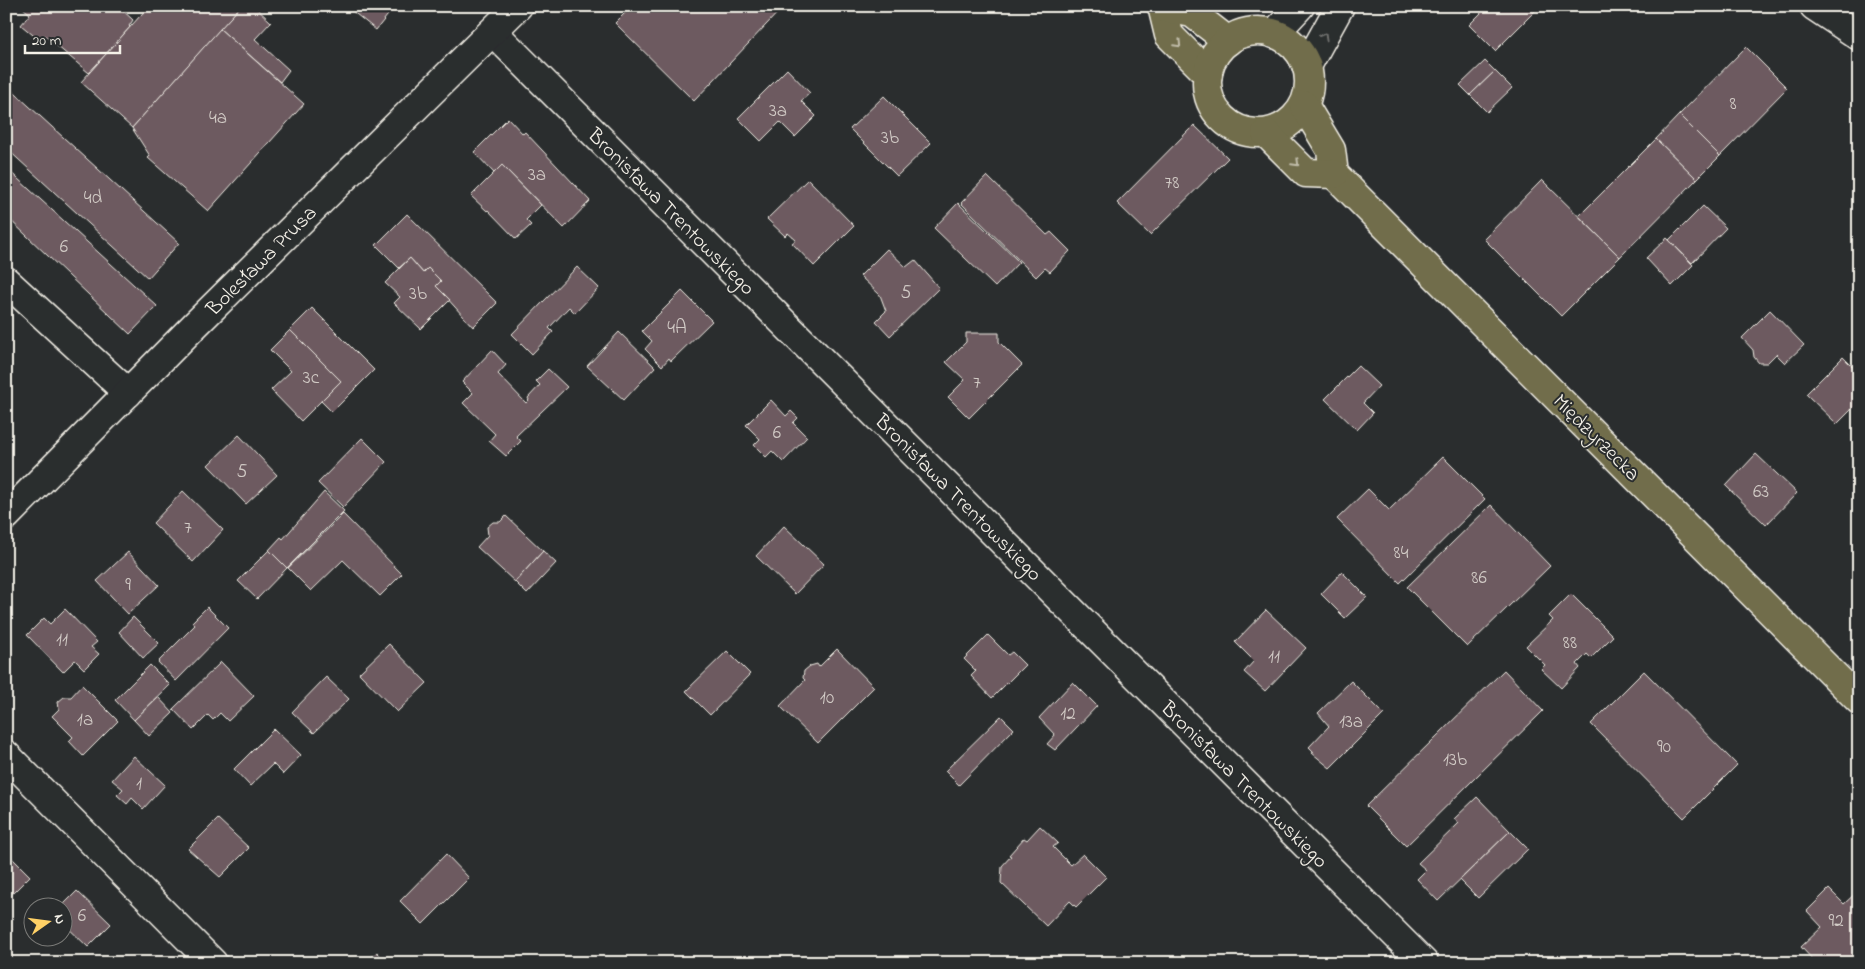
<svg xmlns="http://www.w3.org/2000/svg" width="1865" height="969" font-family="'Indie Flower',sans-serif">
	<rect width="100%" height="100%" fill="#2a2d2e"/>
	<filter id="ink" filterUnits="userSpaceOnUse"><feTurbulence type="fractalNoise" baseFrequency=".02" numOctaves="2"/><feDisplacementMap in="SourceGraphic" scale="10" xChannelSelector="R" yChannelSelector="G"/><feConvolveMatrix kernelMatrix="1 2 1 2 8 2 1 2 1" color-interpolation-filters="sRGB"/></filter>
	<g filter="url(#ink)">
		<g fill="#6d5a61" stroke="#f4f1e8">
			<polygon points="21,6 118,6 133,20 129,26 130,27 89,73 44,35 39,40 21,25 30,14"/>
			<polygon points="149,6 241,6 132,128 81,82"/>
			<polygon points="241,6 254,6 271,22 255,39 289,70 280,82 220,29"/>
			<polygon points="346,6 395,6 376,30"/>
			<polygon points="632,6 784,6 694,101 615,23"/>
			<polygon points="1488,6 1540,6 1495,51 1469,25"/>
			<polygon points="220,29 304,104 208,211 148,158 150,156 132,128"/>
			<polygon points="1746,47 1787,88 1720,156 1679,115"/>
			<polygon points="1485,61 1495,71 1470,95 1460,85"/>
			<polygon points="787,69 810,93 801,101 816,116 795,137 780,122 761,141 738,118"/>
			<polygon points="1495,71 1512,88 1487,112 1470,95"/>
			<polygon points="6,85 179,243 148,278 6,148"/>
			<polygon points="884,96 931,143 897,176 850,129"/>
			<polygon points="1679,115 1720,156 1697,179 1656,139"/>
			<polygon points="508,118 523,134 525,132 590,201 564,228 502,165 494,173 474,152"/>
			<polygon points="1194,125 1228,158 1150,235 1117,203"/>
			<polygon points="1656,139 1697,179 1620,257 1579,216"/>
			<polygon points="502,165 541,205 526,220 531,225 516,239 488,210 487,211 471,196"/>
			<polygon points="6,168 157,306 130,334 6,216"/>
			<polygon points="987,176 1047,235 1051,232 1070,251 1050,272 1045,268 1036,277 961,203"/>
			<polygon points="808,179 854,226 814,266 792,243 796,240 788,233 785,236 767,219"/>
			<polygon points="1542,180 1620,257 1561,316 1484,239"/>
			<polygon points="958,203 1019,262 995,287 934,228"/>
			<polygon points="1703,206 1726,228 1692,263 1669,240"/>
			<polygon points="407,214 497,303 473,327 436,286 441,281 428,268 423,273 410,258 399,268 376,245"/>
			<polygon points="1667,238 1693,265 1672,286 1646,258"/>
			<polygon points="887,249 906,267 915,260 939,288 890,336 876,321 886,311 880,295 860,276"/>
			<polygon points="410,258 423,273 428,268 441,281 436,286 450,300 421,329 394,303 400,297 385,283"/>
			<polygon points="577,267 599,288 575,313 569,307 549,328 553,332 532,354 512,334"/>
			<polygon points="682,291 712,321 671,361 669,358 662,366 645,349 652,341 642,331"/>
			<polygon points="312,308 374,370 332,412 321,401 341,381 290,330"/>
			<polygon points="1770,310 1804,345 1785,363 1776,354 1767,363 1759,363 1754,357 1753,350 1742,338"/>
			<polygon points="290,330 341,381 301,421 271,390 291,371 270,350"/>
			<polygon points="619,332 655,367 624,400 587,366"/>
			<polygon points="966,333 999,333 999,342 1022,365 969,418 948,397 965,380 946,362 966,342"/>
			<polygon points="492,350 506,365 498,374 526,403 529,400 528,398 540,385 536,381 548,369 567,387 516,436 521,441 506,456 489,441 495,434 463,403 473,393 462,382"/>
			<polygon points="1843,357 1859,373 1859,402 1837,424 1806,394"/>
			<polygon points="1358,366 1379,386 1363,403 1373,413 1357,430 1325,399"/>
			<polygon points="771,400 786,416 791,411 798,418 793,423 807,437 783,462 772,451 766,457 754,445 760,439 746,425"/>
			<polygon points="239,435 277,475 246,504 208,465"/>
			<polygon points="362,438 386,462 343,507 318,483"/>
			<polygon points="1756,454 1797,493 1766,525 1726,486"/>
			<polygon points="1443,457 1485,499 1400,583 1337,519 1368,489 1389,510"/>
			<polygon points="183,491 223,530 193,562 153,523"/>
			<polygon points="324,492 344,511 287,568 269,550 281,537 283,539"/>
			<polygon points="1491,505 1550,566 1467,647 1407,587"/>
			<polygon points="343,514 402,574 380,596 343,560 311,591 288,568"/>
			<polygon points="506,516 543,551 515,582 477,547 488,535 487,527 493,522 500,522"/>
			<polygon points="784,526 824,564 795,594 756,556"/>
			<polygon points="269,550 287,568 257,599 238,581"/>
			<polygon points="543,551 556,563 527,594 515,582"/>
			<polygon points="128,552 159,585 128,614 97,581"/>
			<polygon points="1342,572 1367,597 1345,618 1321,594"/>
			<polygon points="1571,594 1613,636 1591,658 1587,654 1577,664 1580,668 1561,688 1541,669 1545,665 1526,646 1553,620 1549,616"/>
			<polygon points="207,607 228,628 176,681 158,662 195,625 192,622"/>
			<polygon points="65,609 97,642 91,647 99,654 84,669 75,660 63,672 27,635 44,618 50,624"/>
			<polygon points="1266,610 1306,648 1265,691 1244,672 1254,661 1235,642"/>
			<polygon points="133,617 159,643 143,658 119,632"/>
			<polygon points="988,635 1008,655 1012,652 1025,665 992,698 971,676 976,671 964,659"/>
			<polygon points="389,644 427,683 397,712 359,673"/>
			<polygon points="837,649 874,687 818,743 780,706 805,680 803,678 804,671 810,666 817,664 819,667"/>
			<polygon points="727,651 750,674 710,715 686,691"/>
			<polygon points="221,662 254,696 228,721 220,713 213,720 208,715 193,730 173,709"/>
			<polygon points="150,665 170,685 134,720 115,700"/>
			<polygon points="1504,670 1543,711 1406,846 1366,806"/>
			<polygon points="1644,671 1737,765 1684,818 1591,724"/>
			<polygon points="326,677 349,699 314,733 292,712"/>
			<polygon points="1351,681 1384,714 1330,768 1312,753 1314,752 1309,747 1329,726 1318,713"/>
			<polygon points="1073,682 1097,706 1055,750 1047,744 1055,735 1039,718"/>
			<polygon points="82,685 118,721 83,756 69,741 73,737 52,716 59,709 58,702 64,697 71,697"/>
			<polygon points="158,697 173,713 149,736 134,720"/>
			<polygon points="1001,716 1014,729 959,785 945,771"/>
			<polygon points="274,729 301,755 283,774 273,764 250,786 234,769"/>
			<polygon points="134,756 165,785 143,809 132,798 127,804 117,795 123,789 112,780"/>
			<polygon points="1477,797 1510,831 1438,901 1417,879 1426,870 1418,863 1459,823 1454,819"/>
			<polygon points="218,819 249,848 220,877 188,849"/>
			<polygon points="1040,826 1058,843 1053,847 1071,865 1083,854 1106,877 1076,907 1070,901 1046,926 1001,883 1002,866 1011,856 1009,855 1024,838 1027,840"/>
			<polygon points="1510,831 1528,849 1478,898 1460,880"/>
			<polygon points="6,852 30,876 6,900"/>
			<polygon points="446,854 469,878 423,924 400,901"/>
			<polygon points="1829,889 1844,904 1859,890 1859,963 1816,963 1801,947 1822,927 1807,911"/>
			<polygon points="77,891 111,924 88,947 62,922 62,906"/>
			<polygon points="377,952 387,963 365,963"/>
		</g>
		<g fill="none" stroke-linecap="round" stroke-linejoin="round">
			<defs>
				<g id="minor">
					<polyline points="1814,6 1859,36"/>
					<polyline points="493,32 1424,963"/>
					<polyline points="1274,34 1300,6"/>
					<polyline points="1307,66 1340,6"/>
					<polyline points="6,281 128,393"/>
					<polyline points="6,516 196,324 518,6"/>
					<polyline points="6,755 213,963"/>
				</g>
				<g id="major">
					<polyline points="1162,6 1169,35 1208,74"/>
					<polyline points="1162,7 1192,13 1228,41"/>
					<circle cx="1258" cy="82" r="51"/>
					<polyline points="1304,105 1331,150 1334,174 1859,700"/>
					<polyline points="1266,133 1306,173 1334,174"/>
				</g>
			</defs>
			<use href="#minor" stroke="#f4f1e8" stroke-width="31"/>
			<use href="#major" stroke="#f4f1e8" stroke-width="31"/>
			<use href="#minor" stroke="#2a2d2e" stroke-width="28"/>
			<use href="#major" stroke="#716d4b" stroke-width="28"/>
		</g>
		<defs><path id="oneway-chevron" d="M-2-3.5L2.5 0L-2 3.5" fill="none" stroke-width="1.6" stroke-linecap="round" stroke-linejoin="round" transform="scale(1.25)"/></defs>
		<use stroke="#71726f" href="#oneway-chevron" transform="translate(1324 36) rotate(-60)"/>
		<g stroke="#c0bca9">
			<use href="#oneway-chevron" transform="translate(1178 44) rotate(46)"/>
			<use href="#oneway-chevron" transform="translate(1296 163) rotate(45)"/>
		</g>
	</g>
	<g text-anchor="middle" stroke-width="4" stroke-linejoin="round" paint-order="stroke">
		<g font-size="19" fill="#d2cbc6">
			<text x="1733" y="109">8</text>
			<text x="778" y="116">3a</text>
			<text x="218" y="123">4a</text>
			<text x="890" y="143">3b</text>
			<text x="537" y="180">3a</text>
			<text x="1172" y="188">78</text>
			<text x="93" y="203">4d</text>
			<text x="64" y="252">6</text>
			<text x="906" y="298">5</text>
			<text x="418" y="299">3b</text>
			<text x="677" y="333">4A</text>
			<text x="311" y="383">3c</text>
			<text x="977" y="388">7</text>
			<text x="777" y="438">6</text>
			<text x="242" y="477">5</text>
			<text x="1761" y="497">63</text>
			<text x="188" y="533">7</text>
			<text x="1401" y="558">84</text>
			<text x="1479" y="583">86</text>
			<text x="128" y="590">9</text>
			<text x="62" y="645">11</text>
			<text x="1570" y="648">88</text>
			<text x="1274" y="662">11</text>
			<text x="827" y="703">10</text>
			<text x="1068" y="719">12</text>
			<text x="85" y="725">1a</text>
			<text x="1351" y="727">13a</text>
			<text x="1664" y="752">90</text>
			<text x="1455" y="765">13b</text>
			<text x="139" y="789">1</text>
			<text x="82" y="921">6</text>
			<text x="1836" y="926">92</text>
		</g>
		<g font-size="21" fill="#f4f1e8" stroke="#2a2d2e">
			<text transform="translate(672 211) rotate(45)" y="7">Bronisława Trentowskiego</text>
			<text transform="translate(261 260) rotate(-45)" y="7">Bolesława Prusa</text>
			<text transform="translate(1597 437) rotate(45)" y="7">Międzyrzecka</text>
			<text transform="translate(959 497) rotate(45)" y="7">Bronisława Trentowskiego</text>
			<text transform="translate(1245 784) rotate(45)" y="7">Bronisława Trentowskiego</text>
		</g>
	</g>
	<rect width="1865" height="969" fill="none" stroke="#2a2d2e" stroke-width="25"/>
	<rect x="12" y="12" width="1840" height="944" fill="none" stroke="#f4f1e8" stroke-width="2" filter="url(#ink)"/>
	<g transform="translate(48 922) rotate(76)"><circle r="24" fill="#2a2d2e" stroke="#7b7b78"/>
	<path d="M0-4L9 19L0 12L-9 19Z" fill="#ffd166"/>
	<text y="-8" font-size="14" font-weight="bold" text-anchor="middle" fill="#f4f1e8">N</text>
	</g>
	<path d="M25 45v8h95v-8" fill="none" stroke="#f4f1e8" stroke-width="2.5"/>
	<text x="32" y="45" font-size="15" fill="#f4f1e8" stroke="#2a2d2e" stroke-width="4" paint-order="stroke">20 m</text>
</svg>
